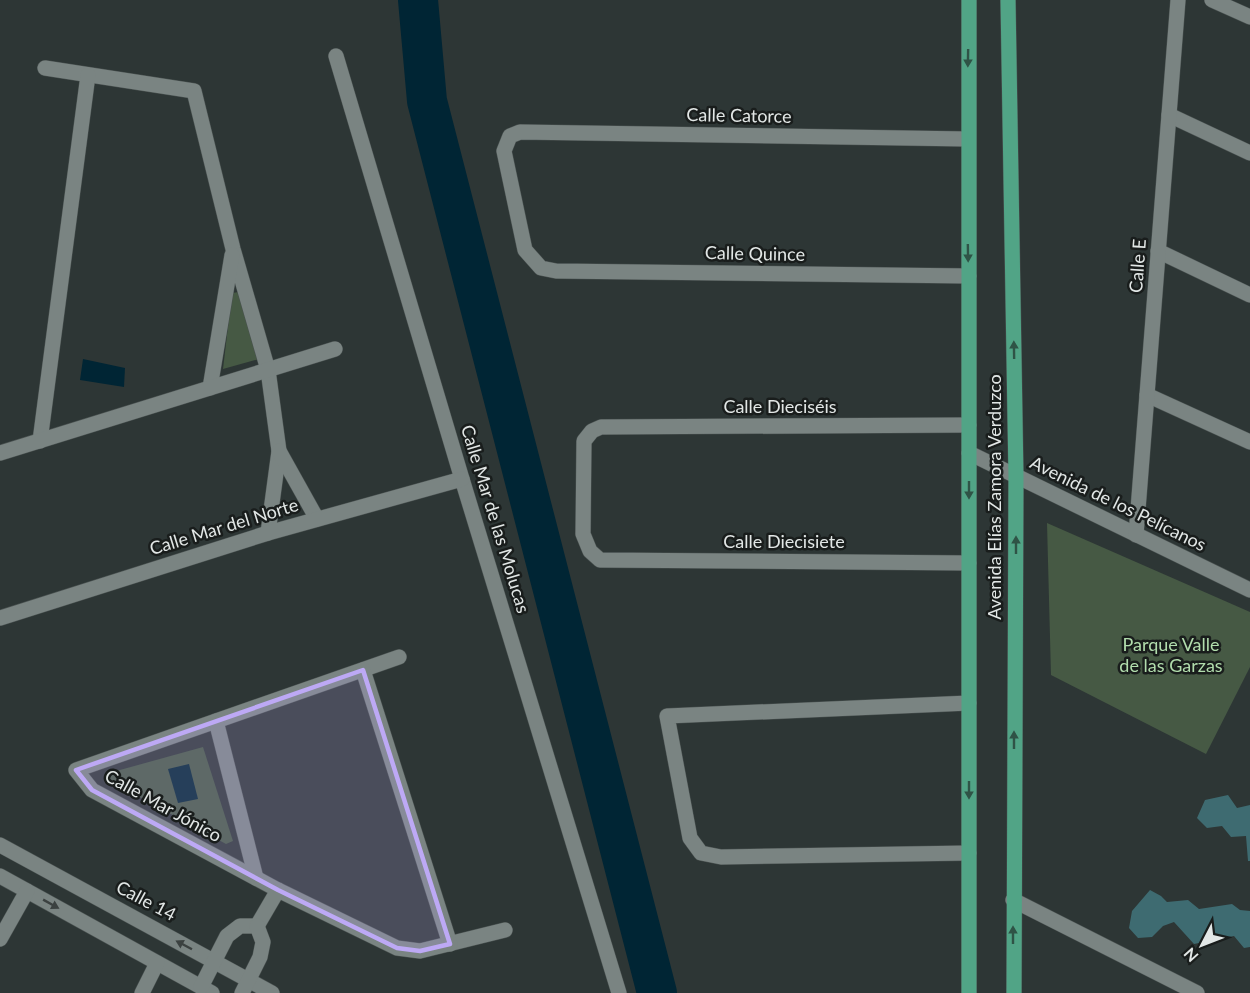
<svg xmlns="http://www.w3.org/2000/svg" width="1250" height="993" font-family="Lato,sans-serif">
	<rect width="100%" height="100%" fill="#2d3635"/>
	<g fill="#465944">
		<polygon points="239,292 259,359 223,369 232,293"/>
		<polygon points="1047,523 1250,612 1250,667 1206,754 1051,675"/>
		<polygon points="203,747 233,841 226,844 110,781 109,773"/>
	</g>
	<g fill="#002534">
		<polygon points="83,359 125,368 124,387 80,380"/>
		<polygon points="189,764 198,799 178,803 168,769"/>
	</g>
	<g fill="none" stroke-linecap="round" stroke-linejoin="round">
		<polyline stroke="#002534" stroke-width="40" points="418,0 427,101 657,993"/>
	</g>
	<g fill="#3e6b71">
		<polygon points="1228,795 1237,808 1250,805 1250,861 1248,861 1246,836 1231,837 1222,826 1207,828 1197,818 1205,800"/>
		<polygon points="1150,890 1161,896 1167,902 1188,900 1199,909 1232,904 1240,910 1250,911 1250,947 1244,948 1234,936 1194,944 1174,922 1163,926 1152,937 1138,938 1129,928 1132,911"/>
	</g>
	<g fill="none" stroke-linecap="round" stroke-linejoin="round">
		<defs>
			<g id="street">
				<polyline points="1212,0 1250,17"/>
				<polyline points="336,56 462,479 619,993"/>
				<polyline points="45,68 194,91 233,249 268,370 279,451 268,533"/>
				<polyline points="1169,115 1250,153"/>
				<polyline points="967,139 520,132 510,136 504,151 525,250 541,268 556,271 969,276"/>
				<polyline points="1158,251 1250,295"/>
				<polyline points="210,388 232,255"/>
				<polyline points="1147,395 1250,442"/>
				<polyline points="40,441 88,75"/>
				<polyline points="279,451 317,519"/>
				<polyline points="0,453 335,349"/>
				<polyline points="969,453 1250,590"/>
				<polyline points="1136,535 1178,0"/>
				<polyline points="969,563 600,560 590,551 583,534 584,441 592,431 601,427 969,425"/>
				<polyline points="0,618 268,533 462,479"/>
				<polyline points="399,657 76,770 92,790 278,890 397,948 420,951 505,930"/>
				<polyline points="363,670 450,944"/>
				<polyline points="969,703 667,716 690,838 701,853 721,857 969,853"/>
				<polyline points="216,721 256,878"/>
				<polyline points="0,845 272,993"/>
				<polyline points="0,876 212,993"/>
				<polyline points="1013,900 1197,993"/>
				<polyline points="257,926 278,890"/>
				<polyline points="0,939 27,891"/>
				<polyline points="201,987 227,936 240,926 257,926"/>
				<polyline points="142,993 157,963"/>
				<polyline points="242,993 260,957 263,942 257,926"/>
			</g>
			<g id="primary">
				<polyline points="969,0 969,993"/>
				<polyline points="1008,0 1016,477 1014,993"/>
			</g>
		</defs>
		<use href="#street" stroke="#4a5251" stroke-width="16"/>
		<use href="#primary" stroke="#4a5251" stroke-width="16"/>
		<use href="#street" stroke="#7a8482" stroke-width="15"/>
		<use href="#primary" stroke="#51a486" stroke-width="15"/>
	</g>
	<defs><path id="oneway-solid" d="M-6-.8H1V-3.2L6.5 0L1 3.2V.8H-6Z" transform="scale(1.5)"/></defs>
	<g fill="#2f5346">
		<use href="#oneway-solid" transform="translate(968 58) rotate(91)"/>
		<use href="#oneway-solid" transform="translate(968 253) rotate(89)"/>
		<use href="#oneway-solid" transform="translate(1014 350) rotate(-91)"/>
		<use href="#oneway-solid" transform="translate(969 490) rotate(90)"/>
		<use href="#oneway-solid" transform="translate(1016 545) rotate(-90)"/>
		<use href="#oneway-solid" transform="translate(1014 740) rotate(-90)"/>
		<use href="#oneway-solid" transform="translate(969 790) rotate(90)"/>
		<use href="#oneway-solid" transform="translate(1013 935) rotate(-90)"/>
	</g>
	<g fill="#3b4140">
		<use href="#oneway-solid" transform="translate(51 904) rotate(29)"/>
		<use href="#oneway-solid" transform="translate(184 945) rotate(-152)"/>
	</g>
	<path fill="#bda9f5" fill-opacity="0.2" stroke="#bda9f5" stroke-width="4.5" stroke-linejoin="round" d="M363 670 450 944 420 951 397 948 278 890 92 790 76 770Z"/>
	<g text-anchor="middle" stroke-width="5" stroke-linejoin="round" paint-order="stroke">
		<g font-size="18" fill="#e2e7e6" stroke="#191d1c">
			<text transform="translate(739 116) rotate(1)" y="6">Calle Catorce</text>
			<text transform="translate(755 254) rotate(1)" y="6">Calle Quince</text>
			<text transform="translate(1138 266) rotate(-86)" y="6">Calle E</text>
			<text x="780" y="413">Calle Dieciséis</text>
			<text transform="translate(995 497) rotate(-90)" y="6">Avenida Elías Zamora Verduzco</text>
			<text transform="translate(1118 504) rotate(26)" y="6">Avenida de los Pelícanos</text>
			<text transform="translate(495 519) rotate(73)" y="6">Calle Mar de las Molucas</text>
			<text transform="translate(224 527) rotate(-17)" y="6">Calle Mar del Norte</text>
			<text x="784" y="548">Calle Diecisiete</text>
			<text transform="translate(163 806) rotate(29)" y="6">Calle Mar Jónico</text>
			<text transform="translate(146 901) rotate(28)" y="6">Calle 14</text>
		</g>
		<g font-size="18" fill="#b2ddad" stroke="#191d1c">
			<text x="1171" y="651">Parque Valle<tspan x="1171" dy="21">de las Garzas</tspan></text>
		</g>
	</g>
	<g transform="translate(1202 945) rotate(228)" stroke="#191d1c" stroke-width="4.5" paint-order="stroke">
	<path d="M0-4.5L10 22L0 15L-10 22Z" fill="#e2e7e6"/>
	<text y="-9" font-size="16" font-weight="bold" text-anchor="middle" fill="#e2e7e6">N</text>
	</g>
</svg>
